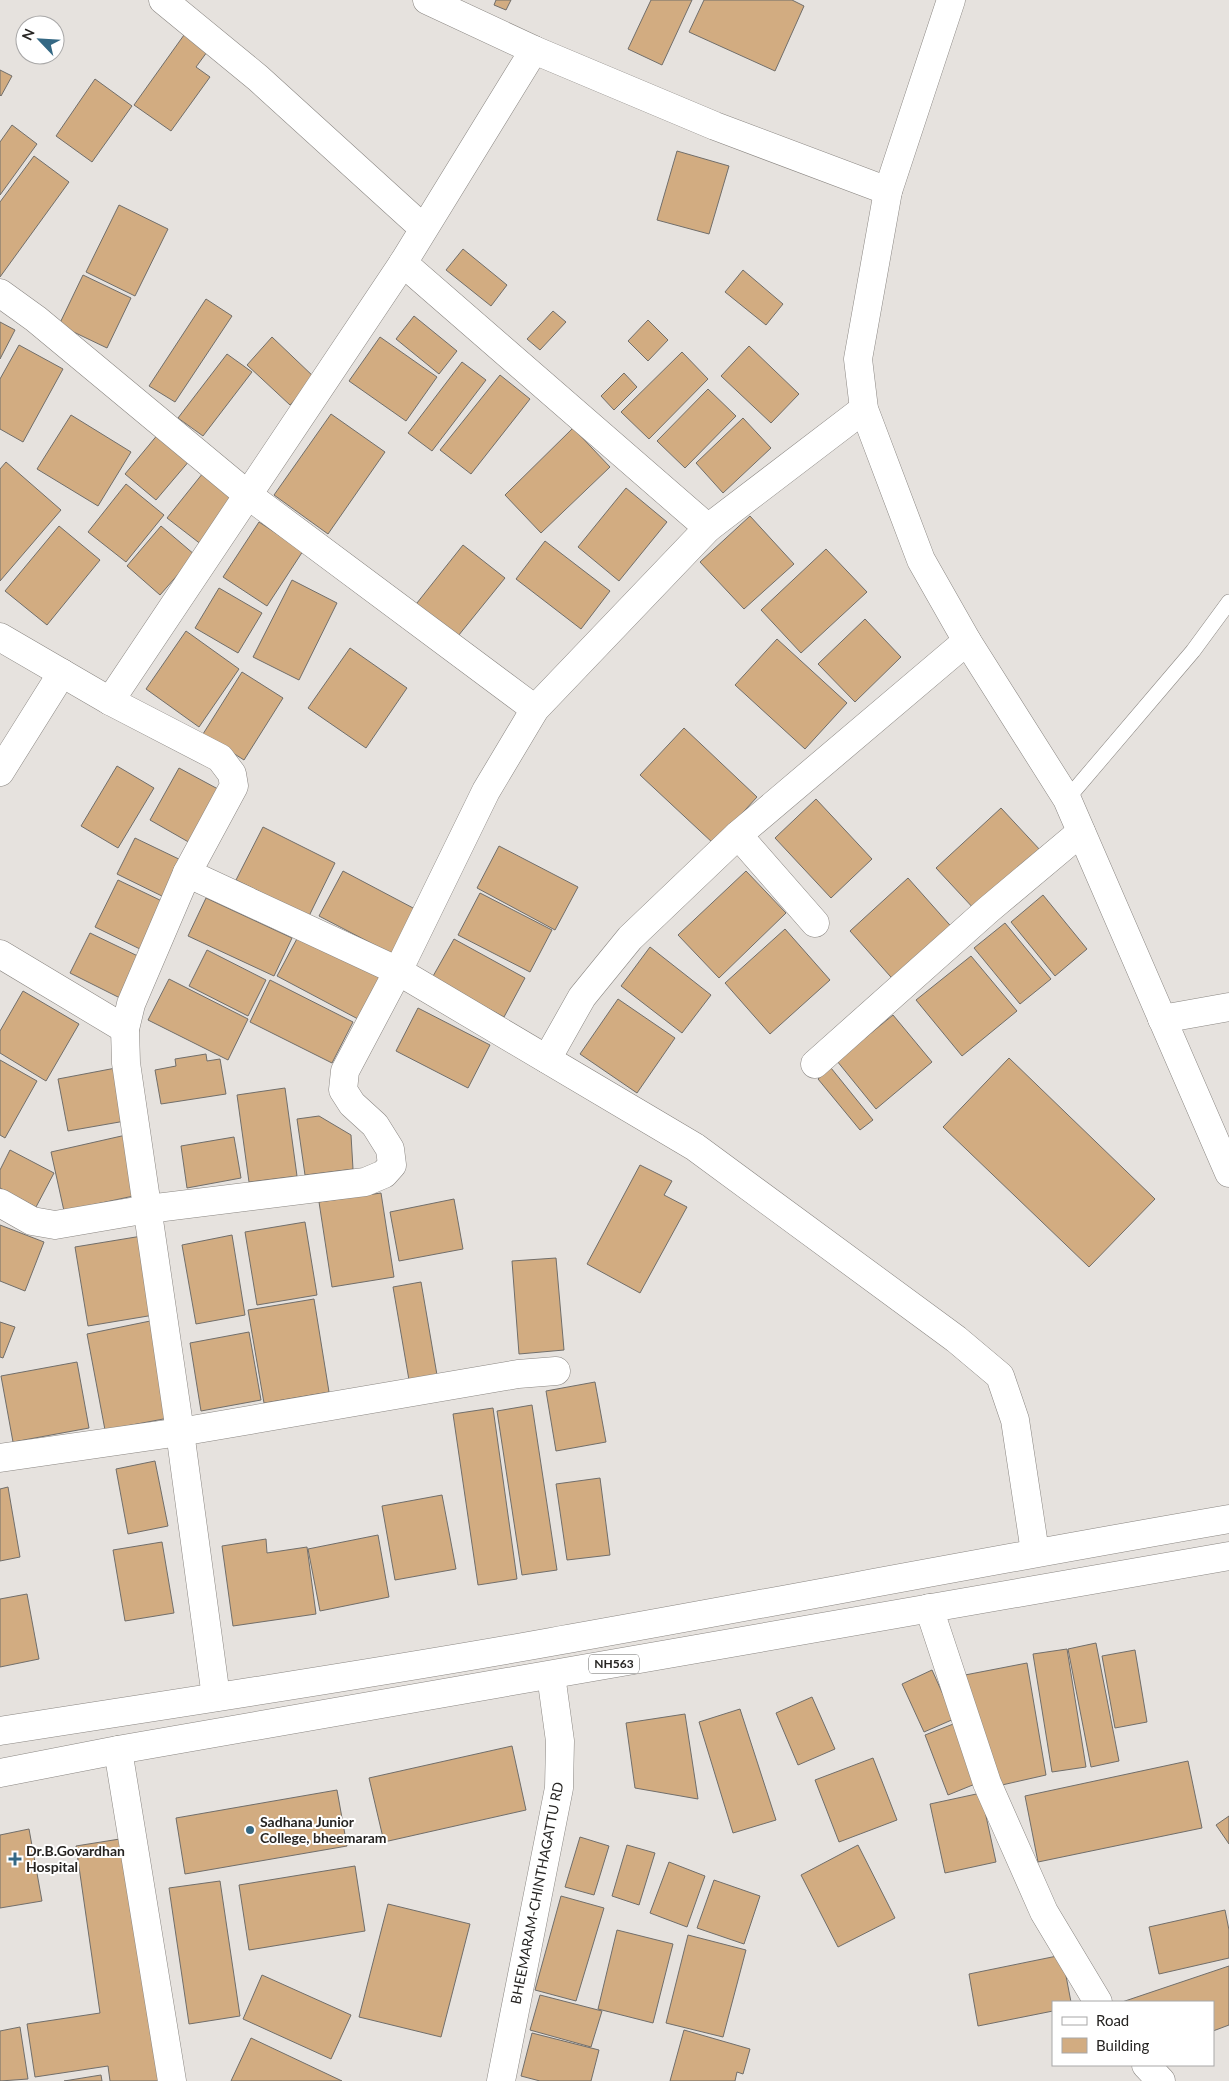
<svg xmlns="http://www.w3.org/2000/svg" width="1229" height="2081" font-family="Lato,sans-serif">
	<rect width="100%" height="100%" fill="#e6e2de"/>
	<g fill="#d2ac81" stroke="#716e6a">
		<polygon points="496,0 511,0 506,10 494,5"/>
		<polygon points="651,0 692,0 662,65 628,49"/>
		<polygon points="704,0 792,0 804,6 775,71 689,32"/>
		<polygon points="184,35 207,52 196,67 210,77 171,131 134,105"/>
		<polygon points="0,70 12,76 1,96 0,95"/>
		<polygon points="95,79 132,106 92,162 56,136"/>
		<polygon points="12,125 37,144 0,195 0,142"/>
		<polygon points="677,151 729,166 709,234 657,220"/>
		<polygon points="34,156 69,182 0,277 0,202"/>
		<polygon points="119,205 168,229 135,296 86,272"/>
		<polygon points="463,249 507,285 491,306 446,270"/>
		<polygon points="743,270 783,304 766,325 725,292"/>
		<polygon points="83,275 131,298 107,348 59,325"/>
		<polygon points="206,299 232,316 175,402 149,386"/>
		<polygon points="553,311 566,322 540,350 527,339"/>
		<polygon points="414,316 457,351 439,374 396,339"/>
		<polygon points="648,320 668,340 648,361 628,341"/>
		<polygon points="0,322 15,330 0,359"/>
		<polygon points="272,337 315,378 290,405 247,365"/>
		<polygon points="380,337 437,377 406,421 349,381"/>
		<polygon points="19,345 63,369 23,442 0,429 0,379"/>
		<polygon points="749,346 799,394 771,423 721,376"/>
		<polygon points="682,352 708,379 649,439 621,412"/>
		<polygon points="227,354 252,372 203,436 178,418"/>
		<polygon points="462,362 486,380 432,451 408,433"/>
		<polygon points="624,373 637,387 614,410 601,396"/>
		<polygon points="500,375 530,399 471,474 440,450"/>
		<polygon points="708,389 736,416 685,468 657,441"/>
		<polygon points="331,414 385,452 328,534 274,495"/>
		<polygon points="71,415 131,452 98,506 37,469"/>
		<polygon points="743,418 771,448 723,493 696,463"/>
		<polygon points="573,428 610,467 541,533 505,495"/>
		<polygon points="159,433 190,460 156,500 125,474"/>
		<polygon points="6,462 61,510 0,581 0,469"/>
		<polygon points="203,473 238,501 202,545 167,518"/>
		<polygon points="126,484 164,515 126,562 88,532"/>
		<polygon points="626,488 667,522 619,581 578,547"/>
		<polygon points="750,516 794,564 744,609 700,562"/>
		<polygon points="259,522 303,551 267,606 223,577"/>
		<polygon points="59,526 100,560 47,625 5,591"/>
		<polygon points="161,526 195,555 160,595 127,566"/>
		<polygon points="545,541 610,591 581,629 516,579"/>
		<polygon points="463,545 505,578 454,641 413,608"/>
		<polygon points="826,549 867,592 801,653 761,610"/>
		<polygon points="292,580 337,603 299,680 253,657"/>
		<polygon points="219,588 262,613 238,653 195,628"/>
		<polygon points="865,619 901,657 855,702 818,664"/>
		<polygon points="186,631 239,669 199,727 146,689"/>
		<polygon points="777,639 847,703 805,749 735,685"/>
		<polygon points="350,648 407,688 366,748 308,708"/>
		<polygon points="242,672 283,698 244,760 203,734"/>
		<polygon points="684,728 757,797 714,844 640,775"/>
		<polygon points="117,766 154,788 118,848 81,826"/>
		<polygon points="179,768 229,795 199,848 150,820"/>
		<polygon points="816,799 872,859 831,898 775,838"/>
		<polygon points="1001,808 1041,851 976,911 936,868"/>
		<polygon points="263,827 335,863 309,916 236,880"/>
		<polygon points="135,838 185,862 168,899 117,874"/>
		<polygon points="499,846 578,887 555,930 477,888"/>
		<polygon points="343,871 415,909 392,954 319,916"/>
		<polygon points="746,871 786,913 719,978 678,935"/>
		<polygon points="908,878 956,932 898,985 850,931"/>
		<polygon points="118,880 166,903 142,950 95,927"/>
		<polygon points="480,893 552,930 530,972 458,935"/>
		<polygon points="1043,895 1087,949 1055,976 1011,922"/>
		<polygon points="206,898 292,938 274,976 188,936"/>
		<polygon points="1005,923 1051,979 1020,1004 974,948"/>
		<polygon points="785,929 830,980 770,1034 725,983"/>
		<polygon points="90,933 144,959 124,1000 70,973"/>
		<polygon points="299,935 380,978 358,1019 277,976"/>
		<polygon points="454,939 525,978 504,1017 432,978"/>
		<polygon points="650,947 711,995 682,1033 621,986"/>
		<polygon points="207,950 266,980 248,1016 189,986"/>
		<polygon points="971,956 1017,1011 962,1056 916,1000"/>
		<polygon points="169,979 248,1019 228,1060 148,1020"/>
		<polygon points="270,980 353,1022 332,1063 250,1022"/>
		<polygon points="23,991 79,1024 46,1081 0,1053 0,1031"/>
		<polygon points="618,999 675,1038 637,1093 580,1054"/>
		<polygon points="418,1008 490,1045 468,1088 396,1051"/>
		<polygon points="893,1015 932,1062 876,1109 837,1061"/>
		<polygon points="206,1054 207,1061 220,1059 226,1094 161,1104 155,1070 176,1066 175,1059"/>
		<polygon points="1009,1058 1155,1199 1089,1267 943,1127"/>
		<polygon points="0,1060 37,1081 5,1138 0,1135"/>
		<polygon points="121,1067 131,1120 68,1131 58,1079"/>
		<polygon points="831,1068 873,1120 860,1130 818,1079"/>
		<polygon points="285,1088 297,1176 249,1182 237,1095"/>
		<polygon points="319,1116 351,1135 353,1169 305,1175 297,1119"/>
		<polygon points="126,1135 138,1195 64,1211 51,1152"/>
		<polygon points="234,1137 241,1178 187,1188 181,1146"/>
		<polygon points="10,1150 54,1173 36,1207 0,1188 0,1170"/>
		<polygon points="640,1165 672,1181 664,1195 687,1207 640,1293 587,1264"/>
		<polygon points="381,1193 394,1277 332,1287 319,1202"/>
		<polygon points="454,1199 463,1249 399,1261 390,1212"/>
		<polygon points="305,1222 317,1295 257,1305 245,1232"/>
		<polygon points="0,1225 44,1242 25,1291 0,1281"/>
		<polygon points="232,1235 245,1315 196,1324 182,1245"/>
		<polygon points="142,1236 154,1315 88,1326 75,1247"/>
		<polygon points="556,1258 564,1350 519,1354 512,1261"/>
		<polygon points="421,1282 437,1375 409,1380 393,1287"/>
		<polygon points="314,1299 329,1392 264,1403 248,1310"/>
		<polygon points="155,1320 174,1417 105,1430 87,1334"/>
		<polygon points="0,1322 15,1327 3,1358 0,1357"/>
		<polygon points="249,1332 261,1400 201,1411 190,1343"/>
		<polygon points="77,1362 89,1428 13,1442 1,1376"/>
		<polygon points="595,1382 606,1442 556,1451 546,1391"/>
		<polygon points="532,1405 557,1570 522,1575 497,1411"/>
		<polygon points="493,1408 517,1579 478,1585 453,1414"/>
		<polygon points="155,1461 168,1526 128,1534 116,1469"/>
		<polygon points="600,1478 610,1555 567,1560 556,1484"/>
		<polygon points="8,1487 20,1557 0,1561 0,1489"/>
		<polygon points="442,1495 456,1569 395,1580 382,1506"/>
		<polygon points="378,1535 389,1597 320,1611 308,1549"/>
		<polygon points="266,1539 267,1553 307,1547 316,1614 233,1626 222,1546"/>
		<polygon points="162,1542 174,1613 125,1621 113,1550"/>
		<polygon points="27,1594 39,1659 0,1667 0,1599"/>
		<polygon points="1096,1643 1119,1761 1091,1767 1068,1649"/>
		<polygon points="1067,1649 1086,1767 1052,1772 1033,1654"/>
		<polygon points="1135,1650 1147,1722 1115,1728 1102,1656"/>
		<polygon points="1027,1663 1046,1775 1002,1785 965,1675"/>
		<polygon points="932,1670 954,1719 924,1732 902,1684"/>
		<polygon points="812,1697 835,1749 798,1765 776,1713"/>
		<polygon points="740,1709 776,1820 733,1833 699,1722"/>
		<polygon points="685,1714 698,1799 635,1788 626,1723"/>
		<polygon points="961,1721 985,1780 948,1795 925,1735"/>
		<polygon points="512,1746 526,1810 384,1842 369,1778"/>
		<polygon points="873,1758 897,1820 839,1842 815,1780"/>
		<polygon points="1188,1761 1202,1828 1038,1862 1025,1796"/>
		<polygon points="337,1790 347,1846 185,1874 176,1818"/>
		<polygon points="981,1793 996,1862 945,1873 930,1804"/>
		<polygon points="1229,1816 1229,1844 1216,1825"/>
		<polygon points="29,1829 42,1901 0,1908 0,1835"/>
		<polygon points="580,1837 609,1846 594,1895 565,1887"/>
		<polygon points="126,1838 161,2081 110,2081 108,2066 35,2077 27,2024 100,2013 76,1846"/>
		<polygon points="627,1845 655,1853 639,1905 612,1896"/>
		<polygon points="858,1845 895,1918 838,1947 801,1875"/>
		<polygon points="669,1862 705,1876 687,1927 650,1913"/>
		<polygon points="355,1866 365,1931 249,1950 239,1885"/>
		<polygon points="714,1880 760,1896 744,1944 697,1928"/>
		<polygon points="220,1881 240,2016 189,2024 169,1888"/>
		<polygon points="561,1896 604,1908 576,2001 535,1990"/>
		<polygon points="388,1904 470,1924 441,2037 359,2017"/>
		<polygon points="1225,1910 1229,1930 1229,1958 1159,1974 1149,1927"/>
		<polygon points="617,1930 673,1944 653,2023 598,2009"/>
		<polygon points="688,1935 746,1950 723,2037 666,2023"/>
		<polygon points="1062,1955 1071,2002 1053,2002 1053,2011 978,2026 969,1974"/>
		<polygon points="1229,1966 1229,2025 1213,2031 1213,2002 1122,2002"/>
		<polygon points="262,1975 351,2015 331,2059 243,2019"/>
		<polygon points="540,1995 602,2011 591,2047 530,2030"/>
		<polygon points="20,2027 28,2079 0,2081 0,2031"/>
		<polygon points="684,2030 750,2049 743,2074 737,2072 735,2081 670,2081"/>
		<polygon points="532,2033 599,2050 591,2081 540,2081 521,2076"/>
		<polygon points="251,2038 342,2081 231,2081"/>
		<polygon points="101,2075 102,2081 64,2081"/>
	</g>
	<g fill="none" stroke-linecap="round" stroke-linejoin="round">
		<defs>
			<polyline id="lane" points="1067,799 1193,651 1229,602"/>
			<g id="street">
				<polyline points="163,0 258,78 423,228"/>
				<polyline points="427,0 534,50 715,126 888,191"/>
				<polyline points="951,0 888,191 858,359 864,409 921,560 967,641 1067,799 1229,1173"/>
				<polyline points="403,263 708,528 864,409"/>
				<polyline points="0,293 36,319 248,495 535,709"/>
				<polyline points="0,637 110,701 220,758 232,774 234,786 187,873 398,971 695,1147 956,1339 1000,1376 1015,1420 1035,1552"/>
				<polyline points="110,701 403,263 534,50"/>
				<polyline points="0,772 62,673"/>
				<polyline points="738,835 815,923"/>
				<polyline points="187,873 131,1004 125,1029 126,1063 180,1432 216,1697"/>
				<polyline points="0,954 125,1029"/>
				<polyline points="1162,1019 1229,1007"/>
				<polyline points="547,1059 582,997 630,938 738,835 967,641"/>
				<polyline points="815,1064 988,910 1081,832"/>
				<polyline points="0,1203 32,1221 55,1225 148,1209 365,1182 384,1174 392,1165 390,1149 375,1125 352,1104 343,1090 345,1071 398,971 486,791 535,709 708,528"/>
				<polyline points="0,1458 180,1432 518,1374 556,1371"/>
				<polyline points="929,1608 987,1783 1044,1912 1098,2002"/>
				<polyline points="118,1750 172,2081"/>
				<polyline points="1146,2065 1161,2081"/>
			</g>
			<polyline id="secondary" points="501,2081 559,1788 560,1741 551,1675"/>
			<g id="highway">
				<path d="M0 1731C184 1702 368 1675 551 1642 777 1602 1002 1558 1229 1519"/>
				<polyline points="0,1773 118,1750 1229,1556"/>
			</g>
		</defs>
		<use href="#lane" stroke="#8a8682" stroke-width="16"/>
		<use href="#street" stroke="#8a8682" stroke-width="29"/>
		<use href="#secondary" stroke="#8a8682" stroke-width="29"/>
		<use href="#highway" stroke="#8a8682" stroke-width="29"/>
		<use href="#lane" stroke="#fff" stroke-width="15"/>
		<use href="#street" stroke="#fff" stroke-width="28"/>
		<use href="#secondary" stroke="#fff" stroke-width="28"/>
		<use href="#highway" stroke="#fff" stroke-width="28"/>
	</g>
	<g fill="#346884" stroke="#fff" stroke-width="2">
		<circle cx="250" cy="1830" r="5"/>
		<path d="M12.5 1851.5h5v5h5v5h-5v5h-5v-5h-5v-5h5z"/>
	</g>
	<g text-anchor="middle" stroke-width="4" stroke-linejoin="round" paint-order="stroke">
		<rect fill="#fff" stroke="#676664" stroke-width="1" x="589" y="1654.5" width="50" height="19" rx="4"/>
		<g font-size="12" font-weight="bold" fill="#262422">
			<text x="614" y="1668">NH563</text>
		</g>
		<g font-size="14" font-weight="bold" fill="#262422" stroke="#fff" text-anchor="start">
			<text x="260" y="1827">Sadhana Junior<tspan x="260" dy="16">College, bheemaram</tspan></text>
			<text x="26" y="1856">Dr.B.Govardhan<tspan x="26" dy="16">Hospital</tspan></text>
		</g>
		<g font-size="14" fill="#262422" stroke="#fff">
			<text transform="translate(537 1893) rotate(-79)" y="5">BHEEMARAM-CHINTHAGATTU RD</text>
		</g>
	</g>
	<rect x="1052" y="2001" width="162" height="65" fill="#ffffff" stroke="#a8a7a7"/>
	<rect x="1062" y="2017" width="25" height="8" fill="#ffffff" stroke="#a8a7a7"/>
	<text x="1096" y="2026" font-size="15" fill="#262422">Road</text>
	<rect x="1062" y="2038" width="25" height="15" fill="#d2ac81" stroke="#a8a7a7"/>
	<text x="1096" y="2051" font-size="15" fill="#262422">Building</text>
	<g transform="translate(40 40) rotate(295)"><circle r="24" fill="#ffffff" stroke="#a8a7a7"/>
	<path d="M0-4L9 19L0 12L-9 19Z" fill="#346884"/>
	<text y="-8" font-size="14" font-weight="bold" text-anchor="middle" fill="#262422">N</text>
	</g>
</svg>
